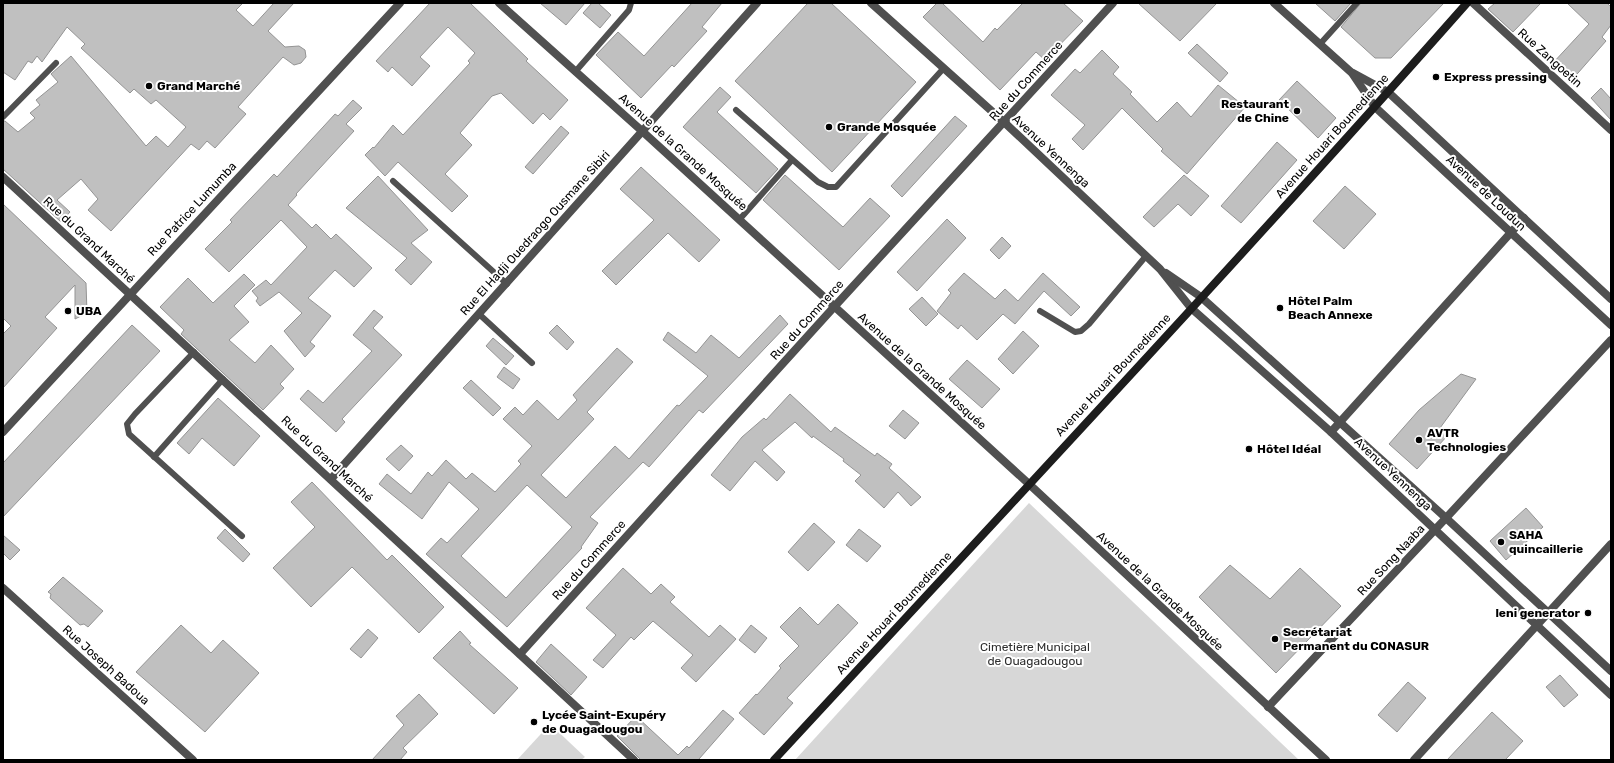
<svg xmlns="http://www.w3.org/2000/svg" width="1614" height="763" font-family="Rubik,sans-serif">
	<rect width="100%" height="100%" fill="#fff"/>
	<g fill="#d7d7d7">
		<polygon points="1029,503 1299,760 795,760"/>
		<polygon points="550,724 585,757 581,760 517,760"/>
	</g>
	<g fill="#c0c0c0" stroke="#949494" fill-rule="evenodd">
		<polygon points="3,3 243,3 236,10 253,26 274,3 294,3 268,31 285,47 299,46 305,50 306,57 301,63 294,65 283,57 238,107 246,114 215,148 207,141 199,150 191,144 111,231 88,210 98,199 81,179 57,200 70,212 61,222 3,169 3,121 5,121 18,132 35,118 30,113 40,105 36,100 58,82 51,74 71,56 146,146 156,136 168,147 186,127 156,100 151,104 134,89 130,93 81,48 85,44 67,27 42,62 37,56 32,63 28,61 15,80 3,72"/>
		<polygon points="430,3 470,3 528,59 526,61 568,100 550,120 543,113 533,124 501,93 492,96 460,133 472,145 445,174 468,196 452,212 398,162 385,176 365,155 373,147 374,148 393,125 403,135 470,63 468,61 475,53 448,27 420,57 430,66 412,86 392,67 388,72 376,61"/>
		<polygon points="540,3 585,3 566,25"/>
		<polygon points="592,3 598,3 611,15 600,28 583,13"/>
		<polygon points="692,3 722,3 702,27 707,31 674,67 672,65 641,98 596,55 618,32 644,56"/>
		<polygon points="808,3 831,3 916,82 832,172 735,81"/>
		<polygon points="937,3 942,3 983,42 995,28 997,30 1023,3 1063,3 1083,21 1045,60 1036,52 1000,90 923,17"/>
		<polygon points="1138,3 1217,3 1180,41"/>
		<polygon points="1315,3 1351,3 1335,21"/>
		<polygon points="1361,3 1444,3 1391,58 1375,58 1341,27"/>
		<polygon points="1495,3 1541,3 1513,32 1488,9"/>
		<polygon points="1567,3 1607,3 1611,7 1611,25 1602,37 1606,41 1571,81 1552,64 1589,24"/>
		<polygon points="1197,44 1228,73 1220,82 1188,53"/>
		<polygon points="1102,50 1119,67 1113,74 1132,92 1130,94 1157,122 1177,102 1191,117 1218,85 1245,107 1187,174 1161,151 1163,149 1122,108 1083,150 1072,139 1085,125 1051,95 1075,69 1080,73"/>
		<polygon points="1297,81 1336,118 1318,138 1279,100"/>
		<polygon points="720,87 731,97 717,112 778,169 756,193 683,127"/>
		<polygon points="1601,88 1611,99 1611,120 1591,98"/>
		<polygon points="353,100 362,108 346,124 354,131 296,194 297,195 288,205 312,228 316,224 331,239 336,234 372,268 354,287 335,270 308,298 331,316 310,342 315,346 305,357 284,331 302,313 279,292 260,306 256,301 258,298 252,291 266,280 271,285 307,247 281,220 229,272 205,249 232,222 230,220 274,174 277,177 335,114 338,116"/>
		<polygon points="955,116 967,126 902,197 891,186"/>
		<polygon points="561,126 569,133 533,174 525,167"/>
		<polygon points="1277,142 1297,160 1241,223 1221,206"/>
		<polygon points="641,167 720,240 699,262 668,233 616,285 602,271 654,220 620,189"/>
		<polygon points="785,175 843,227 870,198 890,216 839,270 763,200"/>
		<polygon points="1184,175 1209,196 1191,216 1178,204 1154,227 1143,217"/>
		<polygon points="378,176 428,230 411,243 432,262 411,285 395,270 407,258 346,208"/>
		<polygon points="1345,186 1376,214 1344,249 1313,221"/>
		<polygon points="3,204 86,283 87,313 75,319 75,285 45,317 57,328 3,388 3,334 11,326 3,318"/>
		<polygon points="947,219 966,238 917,291 897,272"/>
		<polygon points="1002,237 1011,246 999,259 990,250"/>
		<polygon points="964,273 995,299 1005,289 1018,301 1043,273 1080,307 1071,316 1044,291 1015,324 1003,314 977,340 961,325 958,329 937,311 951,293 948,290"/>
		<polygon points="244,274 255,285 234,306 249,322 229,340 255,363 271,345 294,369 280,384 284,388 263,410 181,334 184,330 160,307 188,278 213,303"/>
		<polygon points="922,297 938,314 926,326 909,309"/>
		<polygon points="374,310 383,317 373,328 402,355 342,419 345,422 336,432 300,399 308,390 323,403 372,351 353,335"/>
		<path d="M780 315 788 324 703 413 699 410 649 467 643 462 590 517 598 523 581 547 582 548 507 627 426 554 441 538 447 543 479 509 449 482 422 519 379 484 387 474 411 494 428 472 432 476 446 460 466 479 472 473 495 492 521 464 518 461 532 446 503 419 515 407 523 415 537 400 558 420 577 400 573 395 617 348 633 362 587 412 594 419 541 475 566 498 615 446 629 459 677 405 679 406 708 376 663 340 668 332 696 353 711 335 739 358ZM527 485 572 527 506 598 461 556Z"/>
		<polygon points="132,325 160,351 3,517 3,463"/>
		<polygon points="557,325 574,342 567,350 549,333"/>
		<polygon points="1023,331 1039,346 1013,374 998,359"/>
		<polygon points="493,338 514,356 506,365 486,346"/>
		<polygon points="967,360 1000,389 982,408 949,379"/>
		<polygon points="504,367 520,379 513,389 497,377"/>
		<polygon points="1461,374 1476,379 1440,428 1448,435 1417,469 1389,444 1419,410"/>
		<polygon points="471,380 501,408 493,416 463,388"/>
		<polygon points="790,394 831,432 835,427 875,456 877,453 892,464 889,468 921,497 911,506 898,492 884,508 855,481 861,475 843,461 844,459 813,436 812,438 795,422 762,450 785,472 777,481 755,461 730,491 711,475 742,437 764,418 766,420"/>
		<polygon points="218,398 260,436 234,466 202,438 189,454 177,443"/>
		<polygon points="903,410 919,423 905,439 889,426"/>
		<polygon points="401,445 413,456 399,471 386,459"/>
		<polygon points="312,482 387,560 392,555 444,607 419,633 352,567 311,607 273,568 315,527 291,502"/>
		<polygon points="1526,508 1543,527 1506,560 1490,541"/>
		<polygon points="814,523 835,542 808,571 788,552"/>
		<polygon points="225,529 250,554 243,562 217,538"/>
		<polygon points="859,529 881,546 867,562 846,545"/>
		<polygon points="3,535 20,550 10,560 3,553"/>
		<polygon points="1230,565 1270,599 1300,568 1341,606 1276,673 1199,597"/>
		<polygon points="623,568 651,594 661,584 675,597 670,602 709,637 720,625 736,639 696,682 681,668 693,655 653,621 634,640 631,637 603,668 593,660 616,635 586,608"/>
		<polygon points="63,577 103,611 88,627 84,624 80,625 50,598 51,594 48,592"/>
		<polygon points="838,604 858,623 787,698 793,703 764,735 739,713 756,694 757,695 781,668 779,666 799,646 780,627 800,607 818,625"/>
		<polygon points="181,625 211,653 223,640 259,673 205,732 136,672"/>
		<polygon points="751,625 767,638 755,653 739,640"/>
		<polygon points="368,629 378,638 361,658 350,649"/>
		<polygon points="460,631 471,643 469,644 518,688 494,714 433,658"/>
		<polygon points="551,644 587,677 571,695 536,662"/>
		<polygon points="1560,675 1578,695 1564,707 1546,687"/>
		<polygon points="1408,682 1426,698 1397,732 1378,715"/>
		<polygon points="419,694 438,714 403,748 407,752 400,760 372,760 404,725 396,716"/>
		<polygon points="723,710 734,719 699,759 700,760 641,760 617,736 636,716 678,755 687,746 689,748"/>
		<polygon points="1492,712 1523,741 1505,760 1447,760"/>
	</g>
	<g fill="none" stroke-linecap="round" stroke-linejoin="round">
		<g stroke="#505050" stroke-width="6">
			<polyline points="1320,44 1357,3"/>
			<polyline points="575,72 629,10 631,3"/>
			<polyline points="736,110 818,182 828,187 836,187 943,69"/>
			<polyline points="3,117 56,63"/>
			<polyline points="393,181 507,284"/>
			<polyline points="739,220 792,160"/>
			<polyline points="1040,311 1075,332 1081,331 1089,324 1146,256"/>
			<polyline points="479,314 532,363"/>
			<polyline points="194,352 135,414 127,424 129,434 242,536"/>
			<polyline points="154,457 223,379"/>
		</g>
		<g stroke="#505050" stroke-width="8">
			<polyline points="499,3 642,131 1029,484 1326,760"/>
			<polyline points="871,3 1005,123 1160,269 1191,308 1331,432 1611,695"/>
			<polyline points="1274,3 1352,73 1375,107 1611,325"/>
			<polyline points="1473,3 1611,130"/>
			<polyline points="1353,73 1388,92 1611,299"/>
			<polyline points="3,177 634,760"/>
			<polyline points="1166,273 1201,297 1446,518 1611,671"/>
			<polyline points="3,432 400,3"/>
			<polyline points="1331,432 1524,218"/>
			<polyline points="331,479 757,3"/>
			<polyline points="3,588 193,760"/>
			<polyline points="520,654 834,307 1113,3"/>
			<polyline points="1268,707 1446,518 1611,340"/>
			<polyline points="1414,760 1611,544"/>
		</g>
		<path stroke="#1d1d1d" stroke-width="8" d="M774 760C1006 509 1241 259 1467 3"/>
	</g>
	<g fill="#000" stroke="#fff" stroke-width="1.5">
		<circle cx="1436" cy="77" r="4"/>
		<circle cx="149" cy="86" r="4"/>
		<circle cx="1297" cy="111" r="4"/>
		<circle cx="829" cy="127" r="4"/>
		<circle cx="1280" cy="308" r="4"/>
		<circle cx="68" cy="311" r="4"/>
		<circle cx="1419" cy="440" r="4"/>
		<circle cx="1249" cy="449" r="4"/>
		<circle cx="1501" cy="542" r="4"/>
		<circle cx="1588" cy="613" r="4"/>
		<circle cx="1275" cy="639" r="4"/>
		<circle cx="534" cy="722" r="4"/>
	</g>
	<g text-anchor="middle" stroke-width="4" stroke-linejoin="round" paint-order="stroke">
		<g font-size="12" fill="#000" stroke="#fff">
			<text transform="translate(1550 58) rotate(42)" y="4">Rue Zangoetin</text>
			<text transform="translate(1026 81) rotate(-48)" y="4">Rue du Commerce</text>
			<text transform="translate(1332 136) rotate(-48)" y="4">Avenue Houari Boumedienne</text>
			<text transform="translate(1051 151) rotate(43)" y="4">Avenue Yennenga</text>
			<text transform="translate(683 152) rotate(42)" y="4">Avenue de la Grande Mosquée</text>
			<text transform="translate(1486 193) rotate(43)" y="4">Avenue de Loudun</text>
			<text transform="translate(192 209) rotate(-47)" y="4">Rue Patrice Lumumba</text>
			<text transform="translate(535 233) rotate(-48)" y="4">Rue El Hadji Ouedraogo Ousmane Sibiri</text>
			<text transform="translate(89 240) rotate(43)" y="4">Rue du Grand Marché</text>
			<text transform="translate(807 320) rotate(-48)" y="4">Rue du Commerce</text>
			<text transform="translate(922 371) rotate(42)" y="4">Avenue de la Grande Mosquée</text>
			<text transform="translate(1113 375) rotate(-47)" y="4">Avenue Houari Boumedienne</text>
			<text transform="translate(327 459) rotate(43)" y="4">Rue du Grand Marché</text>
			<text transform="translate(1393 474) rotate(43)" y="4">Avenue Yennenga</text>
			<text transform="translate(589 560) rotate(-48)" y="4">Rue du Commerce</text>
			<text transform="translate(1391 560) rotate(-47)" y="4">Rue Song Naaba</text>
			<text transform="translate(1160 591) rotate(43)" y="4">Avenue de la Grande Mosquée</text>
			<text transform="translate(894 613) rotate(-47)" y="4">Avenue Houari Boumedienne</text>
			<text transform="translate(106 665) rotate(42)" y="4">Rue Joseph Badoua</text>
		</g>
		<g font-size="12" font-weight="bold" fill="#000" stroke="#fff" text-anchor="start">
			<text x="1444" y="81">Express pressing</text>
			<text x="157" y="90">Grand Marché</text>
			<text x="1289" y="108" text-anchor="end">Restaurant<tspan x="1289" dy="14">de Chine</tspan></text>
			<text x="837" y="131">Grande Mosquée</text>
			<text x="1288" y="305">Hôtel Palm<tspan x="1288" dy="14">Beach Annexe</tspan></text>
			<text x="76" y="315">UBA</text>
			<text x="1427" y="437">AVTR<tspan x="1427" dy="14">Technologies</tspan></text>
			<text x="1257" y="453">Hôtel Idéal</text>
			<text x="1509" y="539">SAHA<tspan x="1509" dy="14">quincaillerie</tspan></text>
			<text x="1580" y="617" text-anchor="end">leni generator</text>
			<text x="1283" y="636">Secrétariat<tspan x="1283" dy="14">Permanent du CONASUR</tspan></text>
			<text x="542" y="719">Lycée Saint-Exupéry<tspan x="542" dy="14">de Ouagadougou</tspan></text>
		</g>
		<g font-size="12" fill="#2e2e2e" stroke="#fff">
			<text x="1035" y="651">Cimetière Municipal<tspan x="1035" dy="14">de Ouagadougou</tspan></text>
		</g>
	</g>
	<rect width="1614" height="763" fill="none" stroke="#000000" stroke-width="8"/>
</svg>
